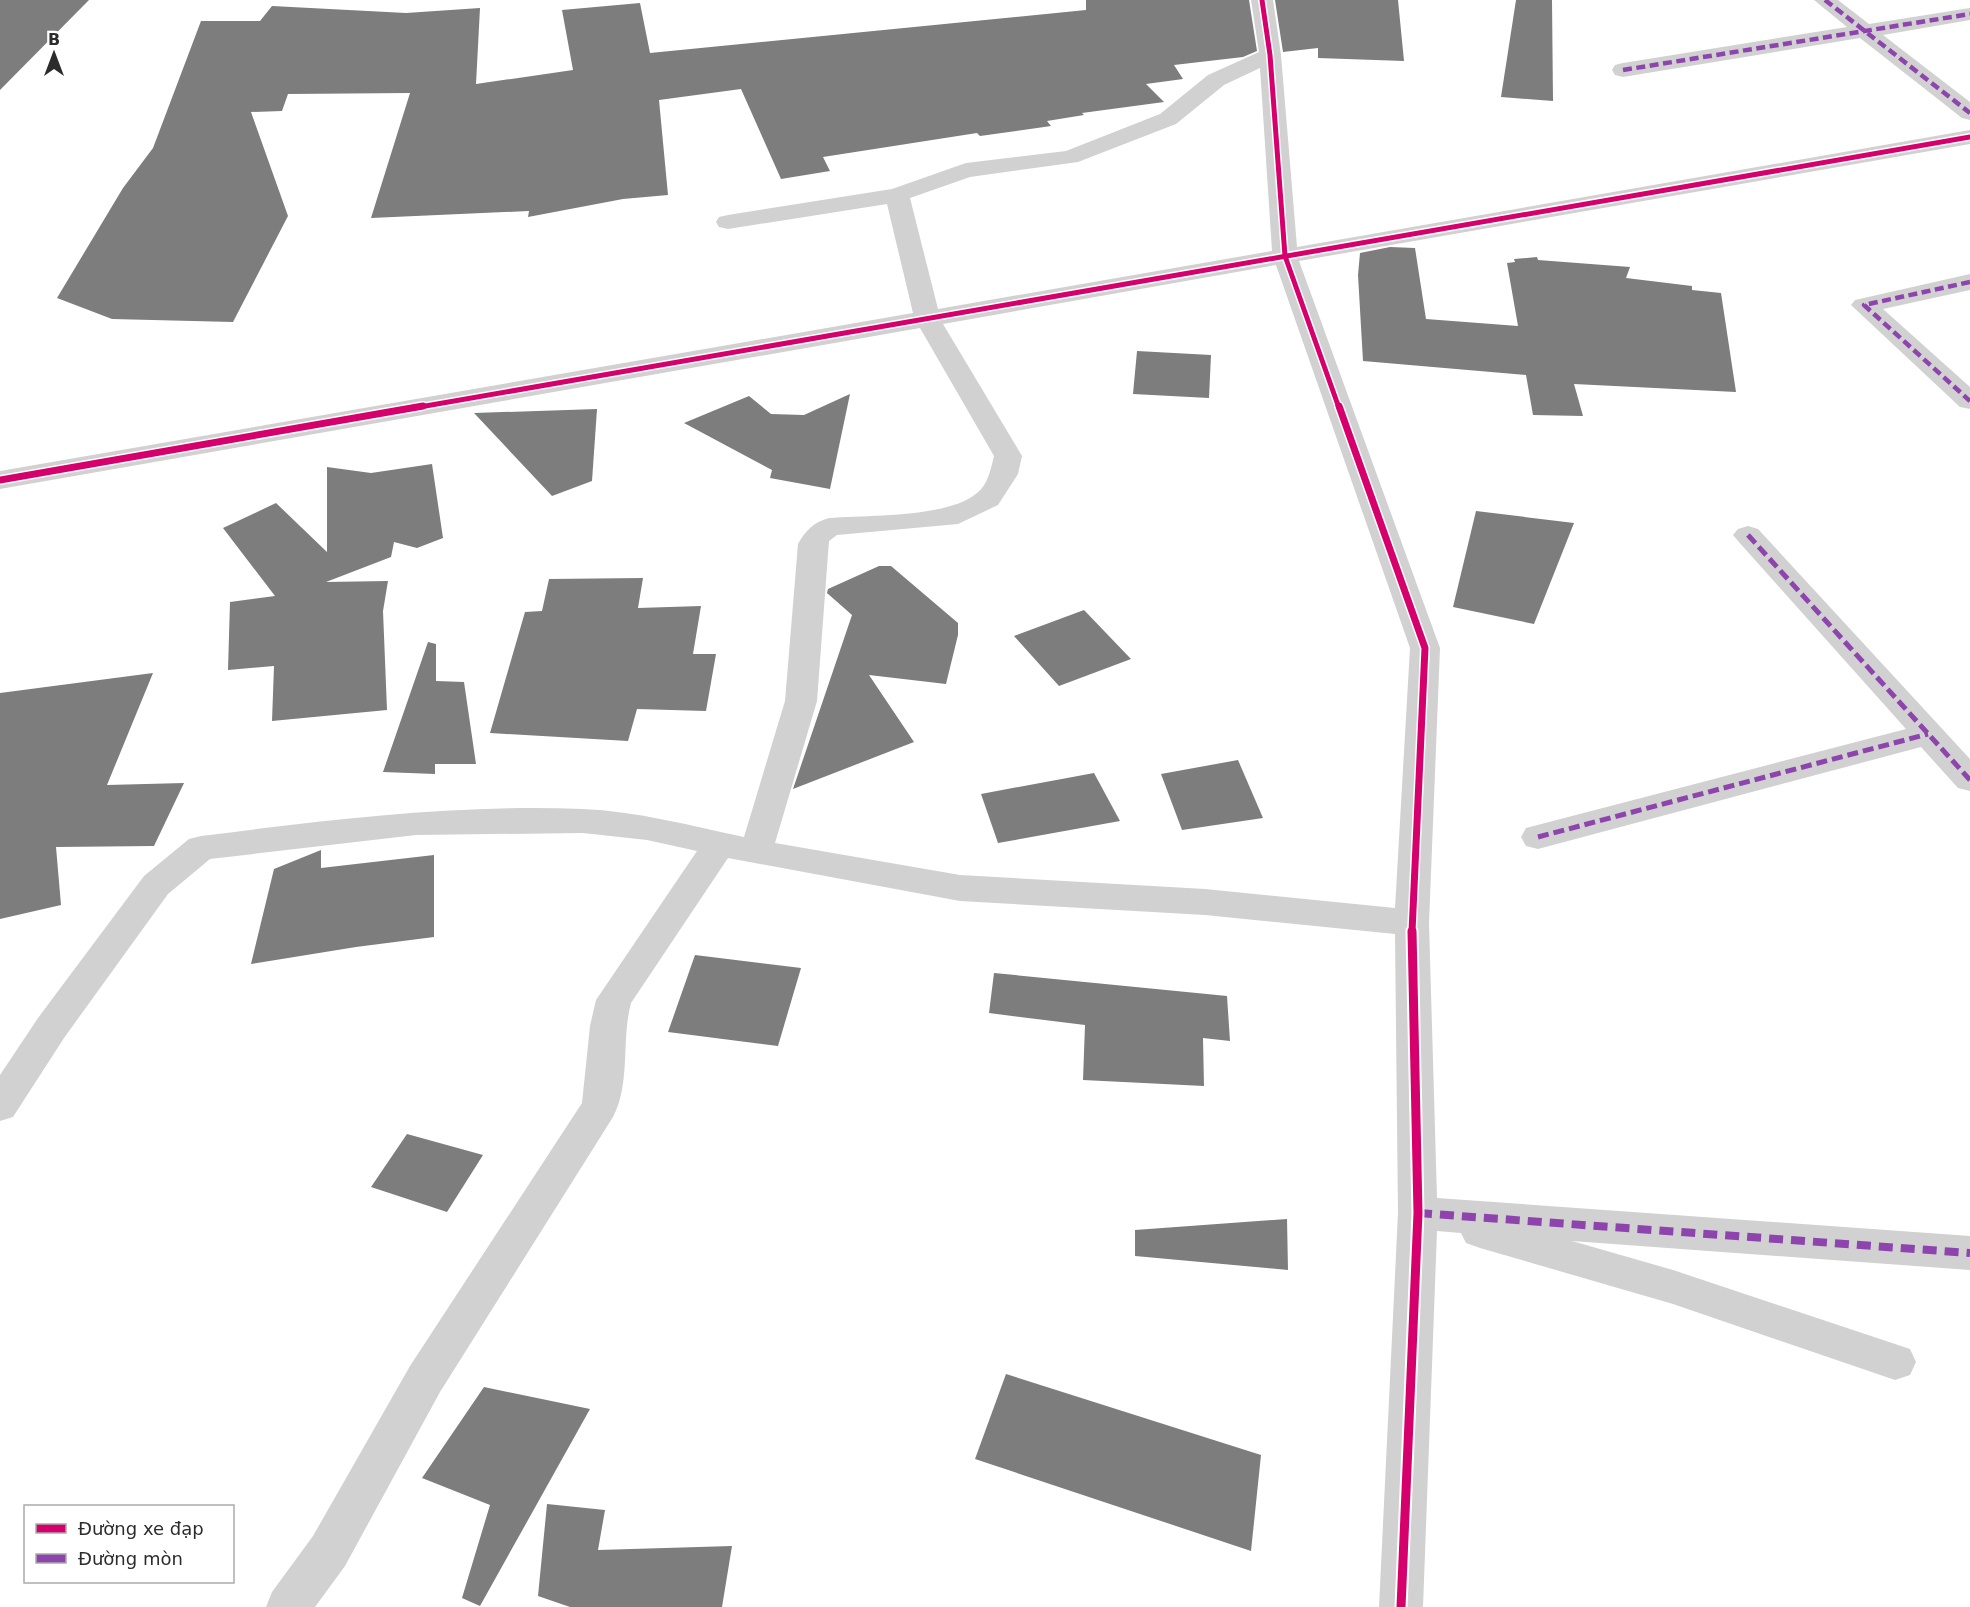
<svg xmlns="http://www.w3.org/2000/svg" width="1970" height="1607" font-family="'DejaVu Sans',sans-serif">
	<rect width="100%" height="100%" fill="#fff"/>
	<g fill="#7d7d7d">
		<polygon points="0,0 89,0 0,90"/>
		<polygon points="1086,0 1249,0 1257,51 1243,57 1174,65 1183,79 1146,84 1164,102 1082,113 1084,115 1047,121 1051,126 980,136 977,133 823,157 830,171 781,179 741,89 659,100 668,195 623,199 528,217 529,211 371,218 410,93 288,94 282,111 251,112 288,216 233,322 112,319 57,298 123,188 153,148 201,21 260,21 272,6 406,13 480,8 476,84 573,70 562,10 640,3 650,53 1086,10"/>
		<polygon points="1275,0 1398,0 1404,61 1318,58 1318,48 1283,52"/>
		<polygon points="1516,0 1552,0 1553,101 1501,97"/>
		<polygon points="1390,247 1415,248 1426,319 1518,326 1507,263 1515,262 1514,259 1537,257 1538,260 1630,267 1626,278 1692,286 1692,290 1721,293 1736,392 1574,384 1583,416 1533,415 1526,375 1363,361 1358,275 1360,253"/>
		<polygon points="1137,351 1211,355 1209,398 1133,394"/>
		<polygon points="850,394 830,489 770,478 772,470 684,423 749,396 771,414 804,415"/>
		<polygon points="597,409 592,481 552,496 474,413"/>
		<polygon points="432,464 443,538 417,548 394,542 391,557 326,582 388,581 383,611 387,710 272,721 274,666 228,670 230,602 275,596 223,528 276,503 327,552 327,467 371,473"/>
		<polygon points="1476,511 1574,523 1534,624 1453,607"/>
		<polygon points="879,566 891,566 958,623 958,635 946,684 869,675 914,742 793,789 852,615 827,593 828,589"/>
		<polygon points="643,578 638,608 701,606 693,654 716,654 706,711 637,709 628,741 490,733 525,612 542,611 549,579"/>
		<polygon points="1084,610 1131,659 1059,686 1014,636"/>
		<polygon points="428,642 436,644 436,681 464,682 476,764 435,764 435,774 383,772"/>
		<polygon points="153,673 107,785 184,783 154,846 56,847 61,905 0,919 0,693"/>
		<polygon points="1238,760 1263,818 1182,830 1161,774"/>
		<polygon points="1094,773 1120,821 998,843 981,794"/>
		<polygon points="321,850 321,868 434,855 434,937 356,947 251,964 274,869"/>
		<polygon points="695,955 801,968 778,1046 668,1032"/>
		<polygon points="994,973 1227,996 1230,1041 1203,1038 1204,1086 1083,1080 1085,1025 989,1013"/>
		<polygon points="407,1134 483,1155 447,1212 371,1187"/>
		<polygon points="1287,1219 1288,1270 1135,1256 1135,1230"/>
		<polygon points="1006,1374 1261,1455 1251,1551 975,1459"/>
		<polygon points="484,1387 590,1409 480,1606 462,1598 490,1505 422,1478"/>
		<polygon points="547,1504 605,1510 598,1550 732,1546 722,1607 570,1607 538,1596"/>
	</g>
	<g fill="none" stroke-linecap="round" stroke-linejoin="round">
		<g fill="#d1d1d1" fill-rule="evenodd">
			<path d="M1251 0H1273L1281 55 1297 247 1970 130V144L1299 261 1440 648 1429 923 1437 1198 1970 1236V1270L1572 1241 1673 1270 1910 1349 1916 1362 1910 1375 1895 1380 1673 1304 1480 1248 1466 1243 1461 1233 1437 1231 1423 1607H1379L1398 1213 1395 934 1205 915 960 901 728 858 631 1003C621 1040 631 1083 613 1117L440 1392 345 1566 315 1607H266L272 1592 313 1536 410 1366 582 1103 590 1026 596 1000 697 851 647 840 583 833 416 835 210 859 168 894 64 1038 13 1117 0 1121V1075L38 1018 144 876 189 839 201 836C328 820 454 804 582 809 637 811 691 826 744 837L785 701 798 544C806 530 814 522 829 518 868 515 948 518 977 493 988 485 991 468 994 456L920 328 0 489V471L913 313 887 204 728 229 719 227 716 222 719 217 728 215 892 189 966 163 1066 151 1160 114 1208 75 1259 52ZM1260 68 1272 251 938 309 910 198 970 177 1078 162 1176 124 1224 85ZM1276 265 1410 648 1395 908 1205 889 960 875 775 843 817 701 829 541 837 535 958 524 998 505 1018 474 1022 456 943 324Z"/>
			<polygon points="1814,0 1838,0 1869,24 1970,8 1970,20 1883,35 1970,102 1970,120 1962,118 1860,38 1623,77 1615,75 1612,70 1615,65 1623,63 1847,27"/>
			<polygon points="1970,274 1970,290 1883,309 1970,387 1970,409 1960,407 1851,305 1855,300"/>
			<polygon points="1748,526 1758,529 1970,759 1970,791 1958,788 1921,747 1538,849 1526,846 1521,837 1526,828 1906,729 1738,541 1733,535 1738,529"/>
		</g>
		<g stroke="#8e44ad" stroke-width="4.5" stroke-dasharray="9 4.5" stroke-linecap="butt">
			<polyline points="1825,0 1970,113"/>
			<polyline points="1623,70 1970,14"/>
			<polyline points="1970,282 1864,305 1970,401"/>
		</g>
		<g stroke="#8e44ad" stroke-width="5" stroke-dasharray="11 5" stroke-linecap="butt">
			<polyline points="1748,535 1970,780"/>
			<polyline points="1538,837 1928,734"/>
		</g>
		<polyline stroke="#8e44ad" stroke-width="8" stroke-dasharray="14 8" stroke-linecap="butt" points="1418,1213 1970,1253"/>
		<defs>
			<g id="cycleway-far2">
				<polyline points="1262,0 1270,55 1285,256 1339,408"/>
				<polyline points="414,408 1970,137"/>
			</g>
			<g id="cycleway-far1">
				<polyline points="1339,406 1425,648 1412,932"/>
				<polyline points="0,480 423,406"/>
			</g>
			<polyline id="cycleway" points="1401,1607 1418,1213 1412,931"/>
		</defs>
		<use href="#cycleway-far2" stroke="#fff" stroke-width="8"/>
		<use href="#cycleway-far1" stroke="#fff" stroke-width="10"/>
		<use href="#cycleway" stroke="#fff" stroke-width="13"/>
		<use href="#cycleway-far2" stroke="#d6006c" stroke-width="5"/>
		<use href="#cycleway-far1" stroke="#d6006c" stroke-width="7"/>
		<use href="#cycleway" stroke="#d6006c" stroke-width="9"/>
	</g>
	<rect x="24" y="1505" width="210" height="78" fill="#ffffff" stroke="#ababab" stroke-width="1.5"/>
	<rect x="36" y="1524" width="30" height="9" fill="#d6006c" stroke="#ababab" stroke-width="1.5"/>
	<text x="78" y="1535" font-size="18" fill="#2c2c2c">Đường xe đạp</text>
	<rect x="36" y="1554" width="30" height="9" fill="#8e44ad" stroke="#ababab" stroke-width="1.5"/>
	<text x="78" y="1565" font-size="18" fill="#2c2c2c">Đường mòn</text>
	<g transform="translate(54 54)" stroke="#ffffff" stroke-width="4.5" paint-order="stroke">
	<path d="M0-4.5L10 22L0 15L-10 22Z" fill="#2c2c2c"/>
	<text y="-9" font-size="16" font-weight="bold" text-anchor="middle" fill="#2c2c2c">B</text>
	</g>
</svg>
